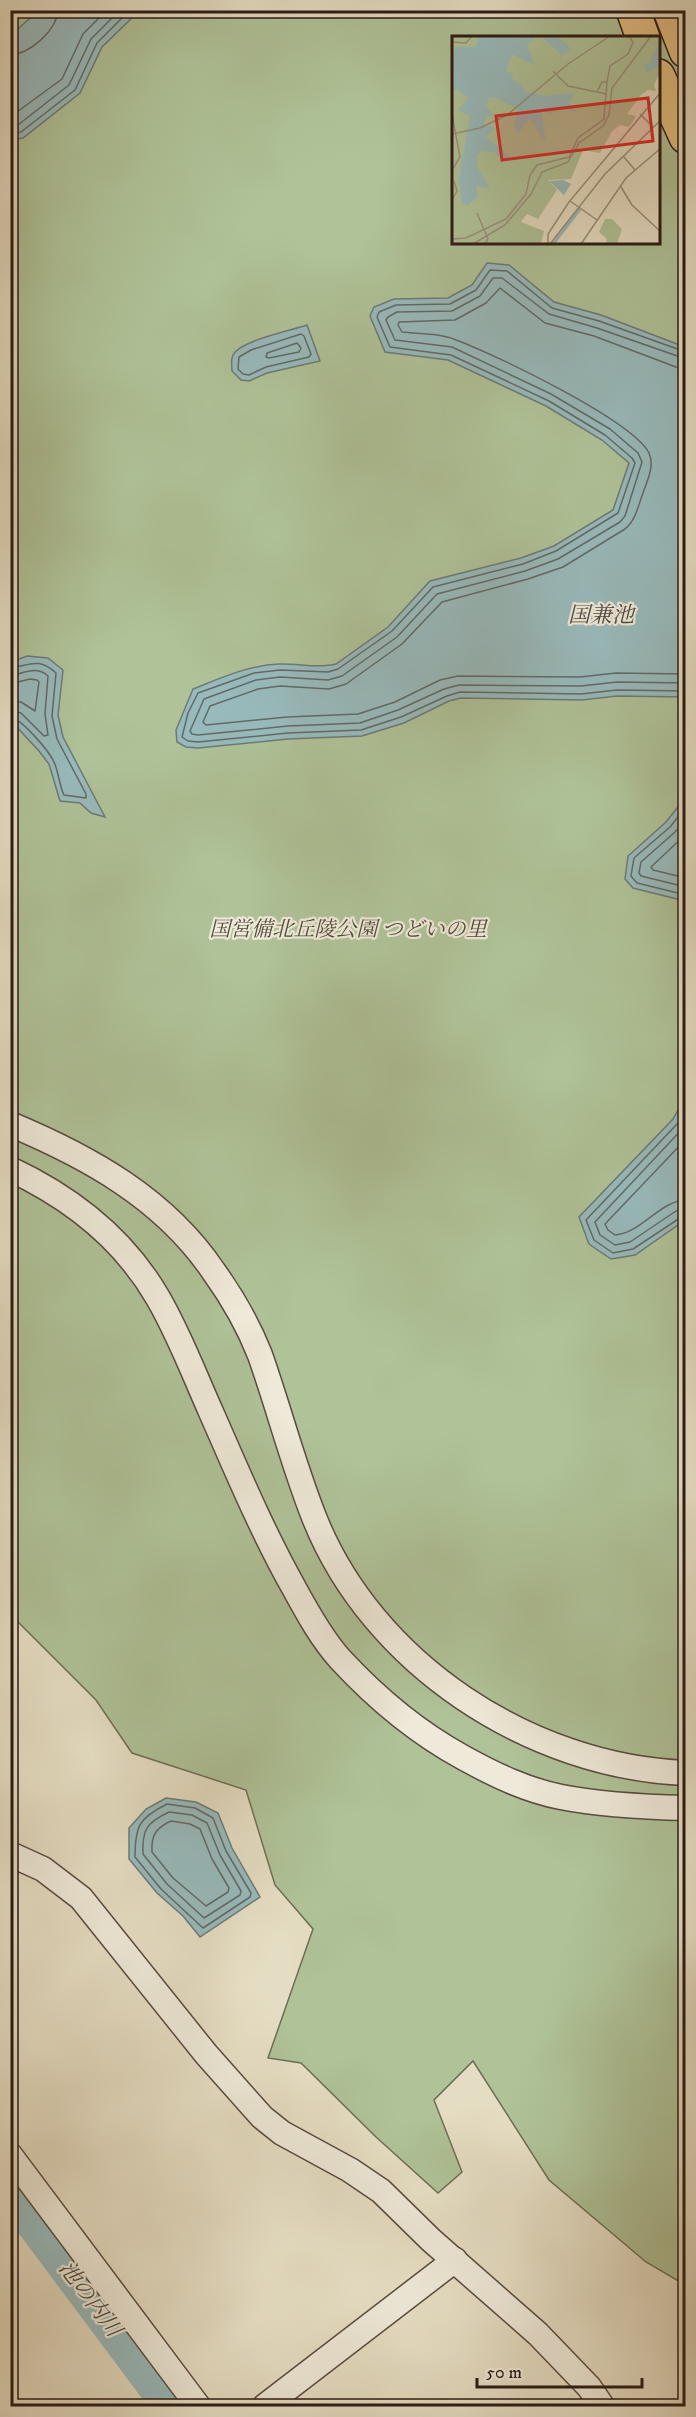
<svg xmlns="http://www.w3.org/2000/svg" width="696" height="2417" font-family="'IM FELL DW Pica','Noto Serif JP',serif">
	<rect width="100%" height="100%" fill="#e5ddc3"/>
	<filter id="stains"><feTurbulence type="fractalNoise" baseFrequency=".00333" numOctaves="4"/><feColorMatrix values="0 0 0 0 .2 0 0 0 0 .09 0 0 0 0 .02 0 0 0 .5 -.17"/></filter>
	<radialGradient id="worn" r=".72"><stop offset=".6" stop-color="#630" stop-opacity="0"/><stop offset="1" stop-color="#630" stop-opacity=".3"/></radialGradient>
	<path fill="#afc298" stroke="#6c6e56" stroke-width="1.5" fill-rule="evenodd" d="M11 11H685V2285L646 2262 549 2180 473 2061 434 2100 462 2172 438 2193 376 2137 301 2063 268 2058 313 1929 275 1885 246 1790 132 1753 96 1700 11 1615ZM453 38H658V243H453Z"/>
	<g fill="#98babc" stroke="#6c7a79" stroke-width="1.5">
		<polygon points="38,11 139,11 102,47 80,93 23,138 11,140 11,35"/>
		<path d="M487 263 509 265 554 302 601 315 685 347V697L617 696 582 700 461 698 449 701 404 723 362 736 288 739 198 748 186 747 177 742 176 730 193 689C221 678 249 665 279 664 298 663 318 669 336 664L388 627 430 581 521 558 554 546 613 510 629 463 602 440 546 406 448 360 385 352 370 316 374 307 394 299 448 298 472 285Z"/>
		<path d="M307 325 320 361 267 373 249 381 241 380 232 371C232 364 230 358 235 352 248 339 289 331 307 325Z"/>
		<polygon points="27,656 48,658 63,670 58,715 63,737 105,817 91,813 80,803 60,801 49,764 39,751 11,721 11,662"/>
		<polygon points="685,798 685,901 633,888 625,879 628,856 666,822"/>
		<polygon points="685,1098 685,1220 635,1255 611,1259 589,1244 579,1217 673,1119"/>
		<polygon points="166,1798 196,1802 218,1813 232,1848 260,1897 200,1937 183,1916 157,1893 129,1859 129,1828 146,1809"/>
	</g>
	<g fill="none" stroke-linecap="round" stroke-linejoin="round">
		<g stroke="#616a68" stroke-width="1.5">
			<path d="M10 55C30 54 57 30 58 10"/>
			<polyline points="10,117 62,79 83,34 107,10"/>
			<polyline points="10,127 18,125 69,85 91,39 120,10"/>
			<polyline points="10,134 21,132 75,90 97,43 130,10"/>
			<polygon points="301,334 304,336 311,354 309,357 266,367 249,375 243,374 238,369 239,357 251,350"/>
			<polygon points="297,343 301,348 299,352 269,358 266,357 267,353"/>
			<polyline points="686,352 599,321 552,308 507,271 490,270 476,290 450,304 396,305 379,312 377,317 390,347 451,355 549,401 605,435 632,458 635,463 618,513 556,551 523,564 433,587 392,631 338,669 328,672 280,670 254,673 198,693 188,713 182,737 188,741 198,742 288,733 361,730 401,717 447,696 460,692 581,694 617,690 686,691"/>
			<polyline points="686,359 597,328 549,314 502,278 493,278 480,296 452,311 397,312 388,317 386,320 395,340 452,347 551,394 610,429 638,453 642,462 625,516 620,522 558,559 525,571 437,594 397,637 342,676 328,680 280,677 256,680 204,699 190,731 192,734 198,735 288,726 360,723 398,710 444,689 459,685 581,686 617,682 686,683"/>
			<path d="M686 368 676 367 594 336 545 323 500 288 486 303 455 320 399 322 398 325 402 332C419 334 440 333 456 340 494 354 632 420 649 453 655 466 647 481 643 493 638 506 636 520 625 529L563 567 528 579 442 602 402 644 346 684 329 689 280 686 258 689 210 706 203 722 206 725 287 717 358 714 395 702 440 680 458 676 580 677 616 673 686 674"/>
			<path d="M10 668C31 665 38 657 56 673L52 716 57 739 86 794V798L64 795C59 785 59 773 54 762 49 751 22 719 10 717"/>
			<path d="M10 675C24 674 36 665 48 676L45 714 48 735 44 736 21 713 10 710"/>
			<polyline points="10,684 30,679 37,680 39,682 35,711 21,702 10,701"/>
			<polyline points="686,807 670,827 634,858 631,876 637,883 686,895"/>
			<polyline points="686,820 675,832 641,862 639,873 641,876 686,887"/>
			<polyline points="686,834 651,867 653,870 686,878"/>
			<polyline points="686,1110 678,1123 586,1220 594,1240 613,1253 633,1249 680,1218 686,1217"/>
			<polyline points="686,1125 595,1222 600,1235 615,1245 630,1242 676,1211 686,1209"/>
			<path d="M686 1139 605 1224 608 1230 615 1235C642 1233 659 1201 686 1200"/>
			<path d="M167 1804 195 1808 213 1818 226 1851 251 1893 250 1897 203 1928 161 1889 135 1857C135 1826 139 1818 167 1804Z"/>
			<path d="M169 1812 192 1815 207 1823 220 1855 241 1891 240 1895 204 1918 167 1884 143 1854C142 1830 146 1823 169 1812Z"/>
			<path d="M171 1821 190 1824 200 1829 212 1859 229 1888 228 1892 206 1906 173 1878 152 1852C151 1835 156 1828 171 1821Z"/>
		</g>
		<polyline stroke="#98babc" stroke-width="39" points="10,2189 172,2406"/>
		<defs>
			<g id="minor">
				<path d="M10 1124C89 1157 165 1199 214 1272 232 1297 249 1327 260 1355 279 1409 293 1464 314 1517 372 1664 530 1767 686 1773"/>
				<path d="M10 1169C72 1198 124 1239 158 1298 179 1334 194 1374 211 1412 237 1471 262 1531 294 1588 307 1612 322 1639 340 1659 376 1698 418 1733 464 1758 495 1775 526 1790 561 1797 602 1805 644 1807 686 1808"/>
				<polyline points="10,1854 43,1869 81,1898 206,2054 262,2117 282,2133 350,2170 381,2191 431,2240 538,2334 589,2387 602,2406"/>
				<polyline points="10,2155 198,2406"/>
				<polyline points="265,2406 455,2260"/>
			</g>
			<g id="highway">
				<polyline points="633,10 643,38"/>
				<polyline points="670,10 686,51"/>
				<polyline points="658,76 686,137"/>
			</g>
		</defs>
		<use href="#minor" stroke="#594b40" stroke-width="27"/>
		<use href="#highway" stroke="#2a1a14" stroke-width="36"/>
		<use href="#minor" stroke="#eee9d8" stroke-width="24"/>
		<use href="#highway" stroke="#e2be82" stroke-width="33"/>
	</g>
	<g text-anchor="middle" stroke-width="4.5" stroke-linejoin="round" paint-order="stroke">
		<g font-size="21" font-style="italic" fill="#524c3c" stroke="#eee9d8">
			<text x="348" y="936">国営備北丘陵公園 つどいの里</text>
		</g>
		<g font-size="22" font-style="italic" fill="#4b4a46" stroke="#eee9d8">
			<text x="601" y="622">国兼池</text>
			<text transform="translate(91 2298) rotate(53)" y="8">池の内川</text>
		</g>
	</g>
	<g transform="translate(452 36)">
		<rect width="208" height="208" fill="#e5ddc3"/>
		<path d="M0 0H208V36L202 49 204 55 196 54 189 59 175 78 184 80 177 91 168 89 160 95 148 117 131 114 119 143 96 144 105 154 86 183 75 178 69 186 92 195 89 208H0ZM153 183H160L170 193 165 208H155L154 202 147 196Z" fill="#afc298"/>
		<path d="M28 0H85L75 9 83 29 60 18 54 35 61 38 60 44 69 48 74 56 94 60 123 57 117 66 124 76 106 71 98 78 89 73 94 107 77 82 66 98 62 90 66 73 43 61 37 62 34 71 42 79 34 81 32 88 43 92 34 101 59 122 54 125 42 116 30 115 25 120 26 132 38 152 24 150 26 160 15 170 10 167 7 143 18 80 6 74 16 62 5 53 0 55V18L4 11H23ZM89 0H105L120 13 110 19ZM204 11 208 12V30L194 36 191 28 198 27ZM111 144 119 148 112 159 97 145Z" fill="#98babc"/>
		<path fill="none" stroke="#98babc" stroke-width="3" d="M101 208 128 173"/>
		<path fill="none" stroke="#9a8f7d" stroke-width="1.5" d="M0 6 14 7 20 0M101 35 116 50 155 58M145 56 150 46H155L158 30 176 18 181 6 177 0M0 78 8 121 0 134M188 78 201 91M0 98 28 92 55 79 116 28 158 0M171 120 183 134M169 151 180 169 209 196M0 164 5 155 2 145M118 165 145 184M25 177 36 203 33 208M0 203 14 202 54 183 74 158 78 139 85 129 117 121 126 102 152 83 155 46M21 208 53 189 79 158 90 136 116 126 127 107 151 90 157 79 160 52 199 0M96 208V198L117 166 209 56M98 208 153 138 209 84M129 208 174 142 209 112"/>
		<path fill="#d62828" fill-opacity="0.15" stroke="#d62828" stroke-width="3" d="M196 62 201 105 50 124 44 80Z"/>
		<rect width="208" height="208" fill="none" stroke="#2a1a14" stroke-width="3"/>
	</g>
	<rect width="696" height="2417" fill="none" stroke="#e5ddc3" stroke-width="36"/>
	<rect x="12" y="12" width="672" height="2393" fill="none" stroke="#2a1a14" stroke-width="3"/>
	<rect x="18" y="18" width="660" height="2381" fill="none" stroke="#2a1a14" stroke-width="1.5"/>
	<path d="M477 2378v9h165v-9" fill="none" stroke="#2a1a14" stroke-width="3"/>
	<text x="486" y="2378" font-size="18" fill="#2a1a14" stroke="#eee9d8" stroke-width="4.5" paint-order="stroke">50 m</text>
	<rect width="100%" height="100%" filter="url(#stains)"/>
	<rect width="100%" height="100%" fill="url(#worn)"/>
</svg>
